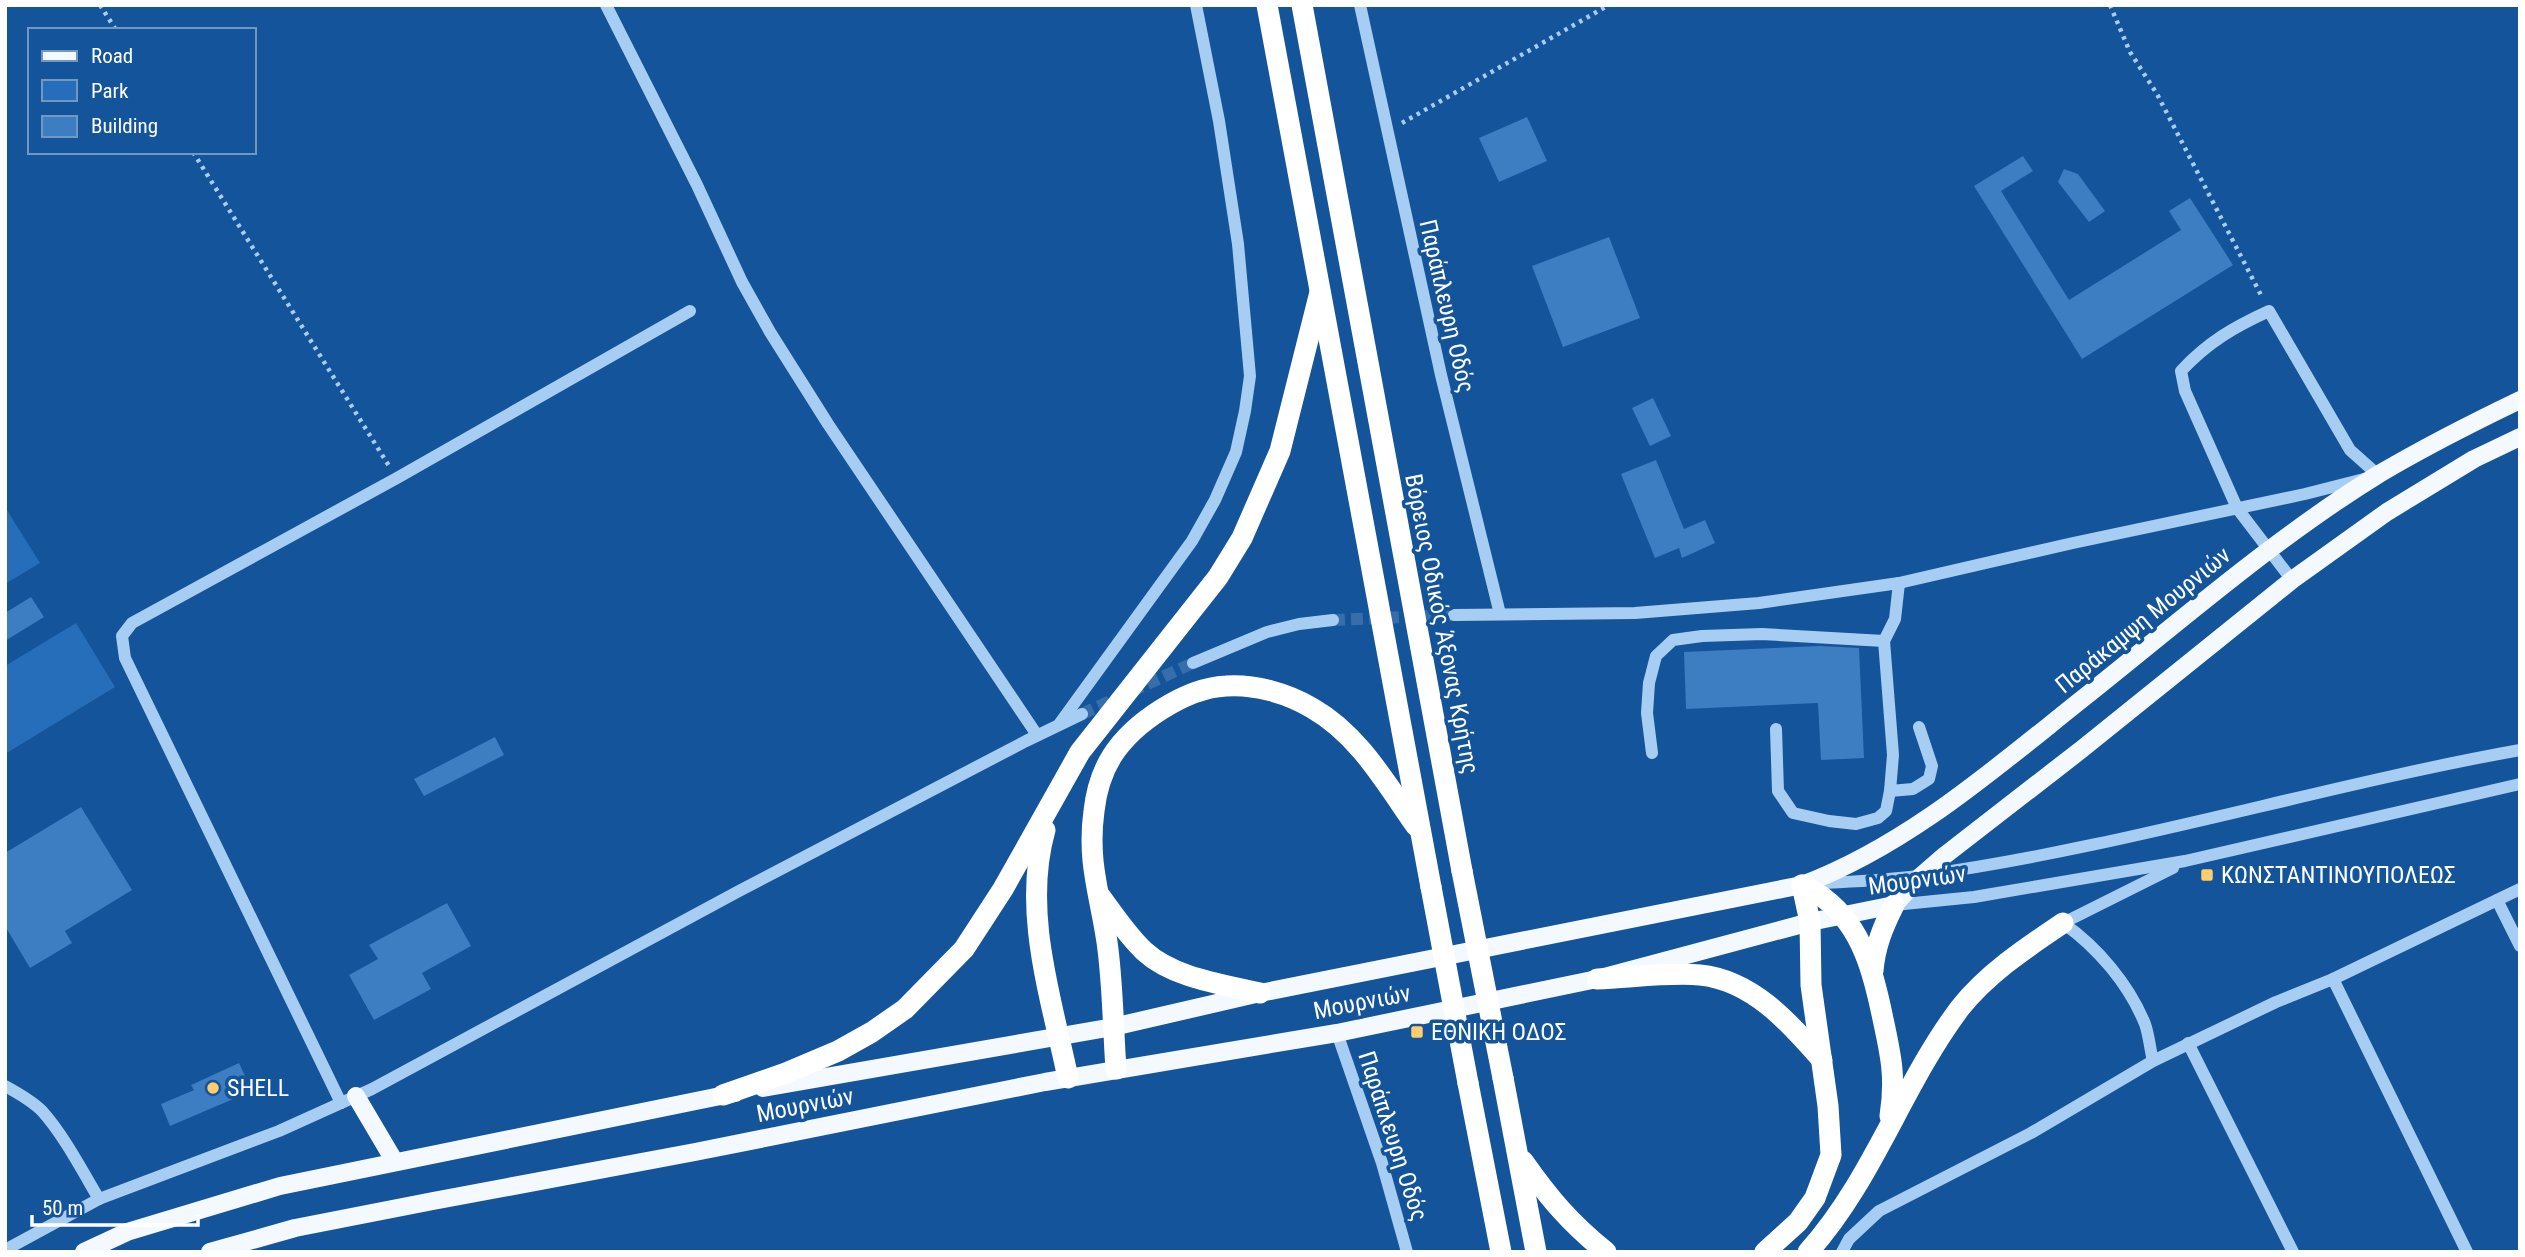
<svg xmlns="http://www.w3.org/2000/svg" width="2525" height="1257" font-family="'Roboto Condensed',sans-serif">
	<rect width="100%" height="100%" fill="#13549a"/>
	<g fill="#266eb9">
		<polygon points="5,507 40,563 5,584"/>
		<polygon points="76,623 115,687 5,754 5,666"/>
	</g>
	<g fill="#3d7dc1">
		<polygon points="1527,117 1547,161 1499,182 1479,138"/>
		<polygon points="2023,156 2033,171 2001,191 2069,300 2181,230 2169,211 2190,198 2233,265 2082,359 1974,186"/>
		<polygon points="2064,169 2078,174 2105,211 2089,222 2058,182"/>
		<polygon points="1609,237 1640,318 1563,347 1532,266"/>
		<polygon points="1653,398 1671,436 1650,446 1632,408"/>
		<polygon points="1656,460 1684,529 1705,520 1715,543 1682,558 1679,548 1655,558 1621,474"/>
		<polygon points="31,597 44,617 5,641 5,613"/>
		<polygon points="1820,646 1859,648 1864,758 1821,760 1818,703 1686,709 1684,652"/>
		<polygon points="495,737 504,755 424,796 414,779"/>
		<polygon points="81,807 132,890 65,931 72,943 30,968 5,926 5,853"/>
		<polygon points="447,903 471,946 422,973 431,989 374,1020 349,975 378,959 369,945"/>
		<polygon points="239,1063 252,1091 170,1126 161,1104 194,1090 191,1085"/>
	</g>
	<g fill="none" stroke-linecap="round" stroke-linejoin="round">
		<g stroke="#366ea9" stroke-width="12" stroke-dasharray="12 6" stroke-linecap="butt">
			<polyline points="1333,620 1454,615"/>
			<polyline points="1082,714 1193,663"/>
		</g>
		<g stroke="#a8cdf3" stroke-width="4.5" stroke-dasharray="3.5 5" stroke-linecap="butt">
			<polyline points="100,5 116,30"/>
			<polyline points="2110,5 2130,52 2157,94 2262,297"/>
			<polyline points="1402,123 1609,5"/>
			<polyline points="193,152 389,466"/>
		</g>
		<g stroke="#a8cdf3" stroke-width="12">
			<polyline points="606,5 697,185 742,282 770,332 828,424 1037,735"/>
			<polyline points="1360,5 1441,375 1500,614"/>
			<path d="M2292 580 2237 508 2185 391 2181 371C2208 342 2234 327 2269 311L2350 450 2378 475"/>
			<polyline points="1454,615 1635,613 1759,603 1899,583 2073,543 2305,494 2364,479"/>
			<polyline points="1193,663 1267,632 1299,624 1333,620"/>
			<polyline points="1060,723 1192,541 1215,500 1236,452 1245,411 1250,376 1238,244 1219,121 1196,5"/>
			<polyline points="1776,729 1778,791 1793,813 1829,821 1856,824 1878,818 1886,811 1890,791 1893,755 1884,641 1895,619 1899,583"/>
			<polyline points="1652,753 1647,713 1649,683 1656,656 1673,640 1702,636 1762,634 1884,641"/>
			<polyline points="1890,791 1913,789 1929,779 1932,766 1919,727"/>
			<path d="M1813 884C1849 881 1887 881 1924 875 2125 847 2320 786 2520 750"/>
			<polyline points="2497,900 2520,946"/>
			<polyline points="1894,905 1974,897 2185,861 2520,784"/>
			<polyline points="2333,979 2467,1252"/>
			<polyline points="1337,1033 1382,1163 1407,1252"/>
			<polyline points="2188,1043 2293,1252"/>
			<path d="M2153 1061C2150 1049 2149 1035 2145 1024 2129 984 2097 947 2063 923L2173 868"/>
			<path d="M5 1086C18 1093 32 1101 42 1111 63 1134 83 1172 99 1199"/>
			<polyline points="341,1103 125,658 122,636 132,623 397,478 690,311"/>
			<polyline points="5,1250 99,1199 279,1131 372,1089 739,891 1026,741 1082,714"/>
			<polyline points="1842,1252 1849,1239 1879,1211 2031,1133 2153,1061 2276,1002 2333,979 2520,889"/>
		</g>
		<g stroke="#f4f9ff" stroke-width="18">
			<path d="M763 1088 1113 1027 1260 993 1802 885C1911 844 2001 763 2091 692 2185 617 2277 537 2379 474 2425 447 2472 423 2520 400"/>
			<polyline points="356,1096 395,1162"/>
			<polyline points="84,1252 127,1232 280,1186 735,1093"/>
			<polyline points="210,1252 295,1228 433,1201 695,1152 1045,1082 1337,1033 1597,979 1810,922 1894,905 1921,876 1944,856 2082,749 2292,580 2387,512 2474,459 2520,437"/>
		</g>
		<g stroke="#fff" stroke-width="21">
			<polyline points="1267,5 1431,887"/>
			<polyline points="1302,5 1462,871"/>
			<path d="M1045 830C1022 911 1051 997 1068 1078"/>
			<path d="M1802 885C1809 889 1818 893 1825 899 1863 928 1874 975 1883 1019 1891 1056 1896 1078 1890 1116"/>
			<path d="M1100 896C1114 915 1127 935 1144 951 1173 978 1222 984 1260 993"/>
			<path d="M1873 971C1875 946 1883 927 1894 905"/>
			<path d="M1597 979C1629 978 1669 972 1700 975 1752 980 1790 1023 1822 1060"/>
			<path d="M1116 1069C1113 1027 1113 984 1107 942 1100 894 1087 862 1094 811 1096 793 1102 772 1112 756 1133 723 1185 688 1226 686 1254 684 1287 693 1312 708 1359 735 1385 782 1416 826"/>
			<polyline points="1503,1078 1536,1252"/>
			<polyline points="1468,1083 1501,1252"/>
			<polyline points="723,1095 786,1073 838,1051 872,1032 905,1009 964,949 1003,889 1080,752 1218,577 1242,538 1280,451 1320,292"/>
			<path d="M1523 1161C1549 1198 1570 1223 1606 1252"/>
			<polyline points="1765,1252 1798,1222 1815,1198 1831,1155 1828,1106 1811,985 1810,922 1802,885"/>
			<path d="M1808 1252C1873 1180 1902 1085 1960 1008 1988 973 2026 948 2063 923"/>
		</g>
		<g stroke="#fff" stroke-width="21">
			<polyline points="1462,871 1503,1078"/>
			<polyline points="1431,887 1468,1083"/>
		</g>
	</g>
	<g fill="#ffce6a" stroke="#13549a" stroke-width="2.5">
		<rect x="2200" y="868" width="14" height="14" rx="3.5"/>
		<rect x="1410" y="1025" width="14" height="14" rx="3.5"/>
		<circle cx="213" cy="1088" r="7"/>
	</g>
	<g text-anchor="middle" stroke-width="7" stroke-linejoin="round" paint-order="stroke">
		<g font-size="24" fill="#fff" stroke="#13549a">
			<text transform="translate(1447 306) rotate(77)" y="8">Παράπλευρη Οδός</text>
			<text transform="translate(2143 620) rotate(-39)" y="8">Παράκαμψη Μουρνιών</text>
			<text transform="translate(1442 624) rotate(79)" y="8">Βόρειος Οδικός Άξονας Κρήτης</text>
			<text transform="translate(1917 880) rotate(-8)" y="8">Μουρνιών</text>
			<text transform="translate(1362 1002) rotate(-11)" y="8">Μουρνιών</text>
			<text transform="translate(805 1105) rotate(-11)" y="8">Μουρνιών</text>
			<text transform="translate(1393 1136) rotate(72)" y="8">Παράπλευρη Οδός</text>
		</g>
		<g font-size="24" fill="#fff" stroke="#13549a" text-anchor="start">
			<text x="2221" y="883">ΚΩΝΣΤΑΝΤΙΝΟΥΠΟΛΕΩΣ</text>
			<text x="1431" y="1040">ΕΘΝΙΚΗ ΟΔΟΣ</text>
			<text x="227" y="1096">SHELL</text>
		</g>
	</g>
	<rect width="2525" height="1257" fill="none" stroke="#ffffff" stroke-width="14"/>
	<rect x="28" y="28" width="228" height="126" fill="#13549a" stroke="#7198c2" stroke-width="2"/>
	<rect x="42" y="51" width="35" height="10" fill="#f4f9ff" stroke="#7198c2" stroke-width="2"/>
	<text x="91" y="63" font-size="21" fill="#ffffff">Road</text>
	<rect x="42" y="80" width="35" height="21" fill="#266eb9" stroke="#7198c2" stroke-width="2"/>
	<text x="91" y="98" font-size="21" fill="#ffffff">Park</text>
	<rect x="42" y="116" width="35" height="21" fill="#3d7dc1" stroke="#7198c2" stroke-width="2"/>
	<text x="91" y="133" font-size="21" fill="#ffffff">Building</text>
	<path d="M32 1215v10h166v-10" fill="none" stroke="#ffffff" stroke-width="3.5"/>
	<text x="42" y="1215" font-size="21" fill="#ffffff" stroke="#13549a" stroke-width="5" paint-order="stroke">50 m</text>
</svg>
